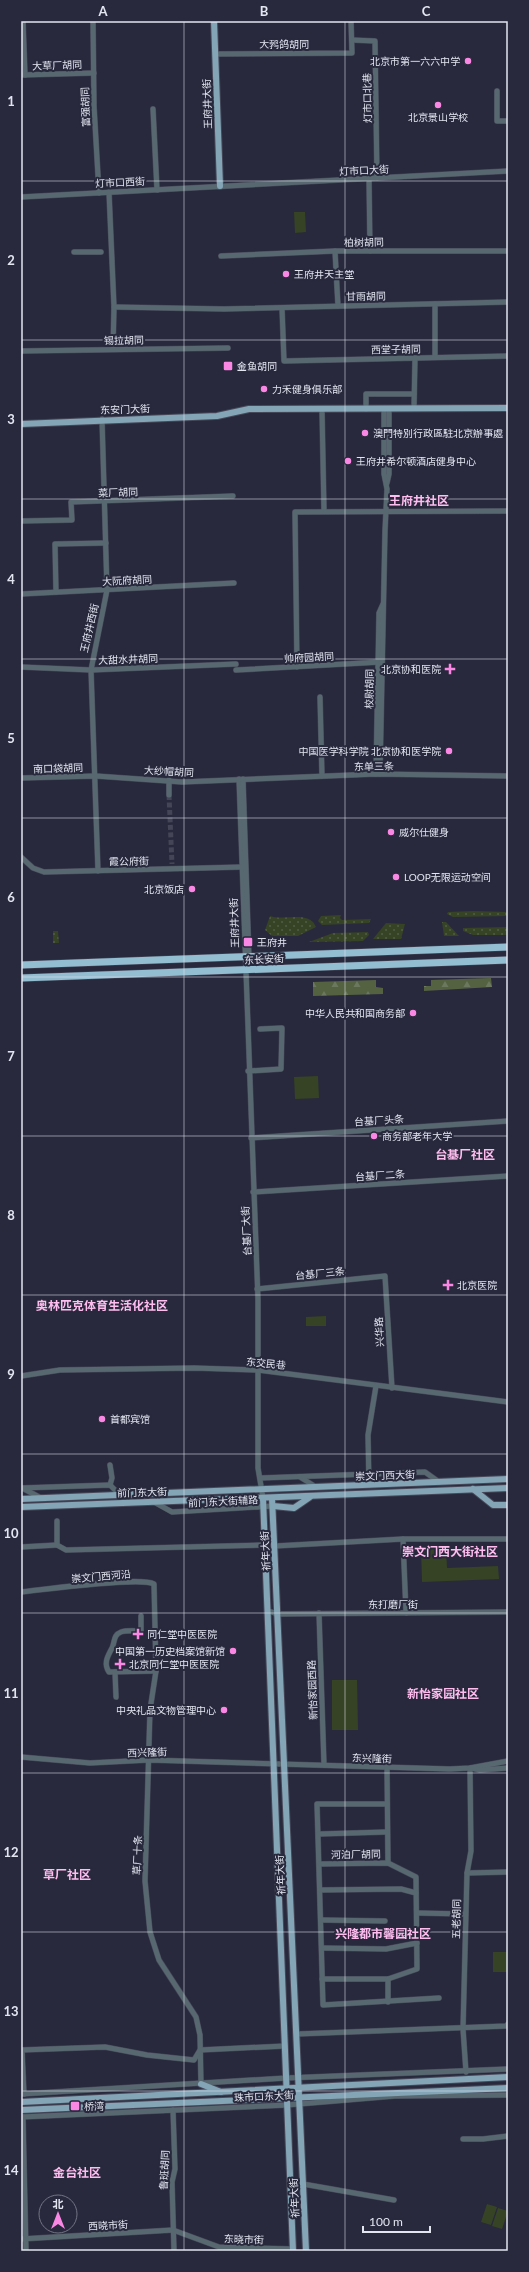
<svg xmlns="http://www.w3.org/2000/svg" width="529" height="2272" font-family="Lato,'Noto Sans SC',sans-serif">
	<defs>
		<pattern id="grass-dots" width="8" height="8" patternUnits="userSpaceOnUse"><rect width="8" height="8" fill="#364324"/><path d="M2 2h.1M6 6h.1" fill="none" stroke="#535e44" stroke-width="1.8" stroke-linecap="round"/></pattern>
		<pattern id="forest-firs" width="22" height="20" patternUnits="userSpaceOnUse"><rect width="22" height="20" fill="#546242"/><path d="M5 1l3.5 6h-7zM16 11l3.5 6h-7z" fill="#6c785e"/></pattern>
	</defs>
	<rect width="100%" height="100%" fill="#28293c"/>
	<g fill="url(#grass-dots)">
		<polygon points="473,911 508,912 508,916 453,917 447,914 448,912"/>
		<polygon points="341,915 340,918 342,920 371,919 369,923 322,925 318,921 321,916"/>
		<path d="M270 916C285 921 309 910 316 927L298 936H272L265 930Z"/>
		<polygon points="442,922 446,922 459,936 444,936"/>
		<polygon points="386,923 405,924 401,939 373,939"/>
		<polygon points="508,927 508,935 473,935 463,931 463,928"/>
		<polygon points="53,931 58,931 59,943 53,943"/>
		<polygon points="368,932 369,935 363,941 309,942 333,933"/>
	</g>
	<g fill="url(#forest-firs)">
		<polygon points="491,978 492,987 424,991 424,986 431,986 431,980"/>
		<polygon points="376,980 376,987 383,988 383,994 313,996 313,982"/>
	</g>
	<g fill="#364324">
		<polygon points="294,212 305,212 306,232 295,233"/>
		<polygon points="318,1076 319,1098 295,1099 294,1077"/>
		<polygon points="326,1316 326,1326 306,1326 306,1317"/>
		<polygon points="421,1548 446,1548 447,1568 498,1566 499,1579 422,1582"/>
		<polygon points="332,1680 357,1680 358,1730 332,1730"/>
		<rect x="493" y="1952" width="15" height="20"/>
		<polygon points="487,2204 497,2207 491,2225 481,2222"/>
		<polygon points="498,2208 508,2211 502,2229 492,2226"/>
	</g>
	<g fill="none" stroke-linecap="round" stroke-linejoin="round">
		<polyline stroke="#444557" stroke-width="5" stroke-dasharray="5 2.5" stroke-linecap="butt" points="169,795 172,864"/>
		<defs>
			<g id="minor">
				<polyline points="23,21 25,75"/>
				<polyline points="93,21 94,106 99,193"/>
				<polyline points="352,40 375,41 377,178"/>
				<polyline points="215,54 352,53 351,21"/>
				<polyline points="21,75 94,73"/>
				<polyline points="497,91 497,121 508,121"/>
				<polyline points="153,109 157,190"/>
				<polyline points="369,178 370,251"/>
				<polyline points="109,192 114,307 113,349"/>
				<polyline points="21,197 508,171"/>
				<polyline points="335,251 338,306"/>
				<polyline points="74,252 101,252"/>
				<polyline points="221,256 335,251 508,251"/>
				<polyline points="435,304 435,357"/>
				<polyline points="114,307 224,309 508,302"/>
				<polyline points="282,308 284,361 508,356"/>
				<polyline points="21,351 228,348"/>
				<polyline points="414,408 415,358"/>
				<polyline points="366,409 366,394 414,394"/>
				<polyline points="322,410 324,511"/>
				<polyline points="387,483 389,474 389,409"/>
				<polyline points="21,521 72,520 71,502 233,496"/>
				<polyline points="56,592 55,544 106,543"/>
				<polyline points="21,594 234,583"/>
				<polyline points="21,667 91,670 236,664"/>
				<polyline points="297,667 295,512 508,511"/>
				<polyline points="236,670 381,662"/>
				<polyline points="320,697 322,776"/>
				<polyline points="376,774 379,613 383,604"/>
				<polyline points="380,774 385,531 387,489 384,474 384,409"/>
				<polyline points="21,778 96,776 182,782 376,774 508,776"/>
				<polyline points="239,779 258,1300 258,1468 263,1498"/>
				<polyline points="243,779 249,958"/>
				<polyline points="169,780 169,795"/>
				<polyline points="21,857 33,868 44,872 242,867"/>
				<polyline points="98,871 91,670 107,590 102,419"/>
				<polyline points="248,1071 281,1069 282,1028 260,1029"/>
				<polyline points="251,1138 508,1121"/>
				<polyline points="253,1192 508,1176"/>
				<polyline points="257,1289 385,1276 392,1388"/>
				<polyline points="21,1376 60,1370 194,1368 258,1370 508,1402"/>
				<polyline points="300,1477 316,1487"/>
				<polyline points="260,1478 425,1472 439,1482"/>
				<polyline points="110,1485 112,1478 110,1465"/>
				<polyline points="369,1485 368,1435 376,1386"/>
				<polyline points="21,1488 110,1485 120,1495"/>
				<polyline points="24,1489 41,1498"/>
				<polyline points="154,1502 172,1512 273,1506"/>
				<polyline points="57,1521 57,1545 66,1550 266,1545"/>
				<polyline points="403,1539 406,1613"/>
				<polyline points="275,1546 403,1539 508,1539"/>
				<polyline points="21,1547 57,1545"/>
				<path d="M21 1592C42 1590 140 1576 154 1584L156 1671 150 1710 145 1881 150 1932 159 1960 196 2017 200 2035 201 2084"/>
				<polyline points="268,1611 278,1614 508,1612"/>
				<polyline points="319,1613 324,1765"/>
				<path d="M141 1616V1631C135 1631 127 1630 121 1632 113 1635 115 1642 112 1648 108 1656 103 1663 109 1672L156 1671"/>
				<polyline points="115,1672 116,1697"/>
				<polyline points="21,1757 90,1763 149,1760 450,1769 470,1768 508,1761"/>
				<polyline points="387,1767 388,1863"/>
				<polyline points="471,1768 480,1770 508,1768"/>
				<polyline points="387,1804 317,1804 323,2005 439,1998"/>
				<polyline points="319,1834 386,1832"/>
				<polyline points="320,1864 388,1863 416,1877 417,1969 388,1979 322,1979"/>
				<polyline points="467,1873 508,1872"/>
				<polyline points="320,1890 401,1889 416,1893"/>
				<polyline points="417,1913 465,1914"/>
				<polyline points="322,1920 385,1921"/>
				<polyline points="322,1948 386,1949 417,1943"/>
				<polyline points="388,1979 388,2002"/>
				<polyline points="297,2034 506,2026 508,2024"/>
				<polyline points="21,2050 105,2047 147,2055 194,2060 200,2050 285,2046"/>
				<polyline points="22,2050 24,2094"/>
				<polyline points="466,2072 463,2029 467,1873 471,1851 470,1768"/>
				<polyline points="21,2094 286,2078 508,2069"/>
				<polyline points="173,2110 175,2169 172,2182 174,2251"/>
				<polyline points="21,2117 287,2105 395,2096 508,2095"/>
				<polyline points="23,2117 26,2251"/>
				<polyline points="463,2139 483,2139 508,2136"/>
				<polyline points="303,2184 394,2200"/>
				<polyline points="21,2239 173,2230 219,2247 293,2249"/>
			</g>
			<g id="major">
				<polyline points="214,21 220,186"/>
				<polyline points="21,424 217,416 249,409 508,408"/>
				<polyline points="473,1489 493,1505 508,1505"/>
				<polyline points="263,1498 293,2251"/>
				<polyline points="272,1498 306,2251"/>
				<polyline points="21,1499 508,1479"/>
				<polyline points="273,1506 294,1508 310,1497"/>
				<polyline points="21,1507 508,1488"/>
				<polyline points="201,2084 221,2092"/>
				<polyline points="21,2102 508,2077"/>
				<polyline points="21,2110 508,2088"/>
			</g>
			<g id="highway">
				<polyline points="21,965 508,947"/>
				<polyline points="21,978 508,960"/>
			</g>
		</defs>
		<use href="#minor" stroke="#464759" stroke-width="6"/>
		<use href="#major" stroke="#464759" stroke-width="8"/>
		<use href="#highway" stroke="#464759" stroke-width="8"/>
		<use href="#minor" stroke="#586870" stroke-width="5"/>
		<use href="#major" stroke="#83a5b6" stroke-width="6"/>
		<use href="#highway" stroke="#93bdd1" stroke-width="7"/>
	</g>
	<path fill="none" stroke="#e3e5f1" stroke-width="1" stroke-opacity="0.55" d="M184 21V2251M345 21V2251M21 181H508M21 340H508M21 499H508M21 659H508M21 818H508M21 977H508M21 1136H508M21 1295H508M21 1454H508M21 1613H508M21 1773H508M21 1932H508M21 2091H508"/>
	<g fill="#fb87e5" stroke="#28293c" stroke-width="1.5">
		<circle cx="468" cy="61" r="4"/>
		<circle cx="438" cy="105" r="4"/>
		<circle cx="286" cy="274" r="4"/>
		<rect x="223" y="361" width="10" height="10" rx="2"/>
		<circle cx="264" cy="389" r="4"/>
		<circle cx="365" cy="433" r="4"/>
		<circle cx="348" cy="461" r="4"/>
		<path d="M448 663h4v4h4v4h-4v4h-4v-4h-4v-4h4z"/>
		<circle cx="449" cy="751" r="4"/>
		<circle cx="391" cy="832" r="4"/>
		<circle cx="396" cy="877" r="4"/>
		<circle cx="192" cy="889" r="4"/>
		<rect x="243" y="937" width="10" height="10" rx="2"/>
		<circle cx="413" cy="1013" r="4"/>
		<circle cx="374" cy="1136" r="4"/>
		<path d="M446 1279h4v4h4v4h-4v4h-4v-4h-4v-4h4z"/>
		<circle cx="102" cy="1419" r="4"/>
		<path d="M136 1628h4v4h4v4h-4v4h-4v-4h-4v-4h4z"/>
		<circle cx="233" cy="1651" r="4"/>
		<path d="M118 1658h4v4h4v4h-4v4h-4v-4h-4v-4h4z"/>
		<circle cx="224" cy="1710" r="4"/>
		<rect x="70" y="2101" width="10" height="10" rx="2"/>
	</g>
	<g text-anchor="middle" stroke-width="4" stroke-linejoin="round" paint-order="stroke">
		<g font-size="10" fill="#e3e5f1" stroke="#28293c">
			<text x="284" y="48">大鹁鸽胡同</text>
			<text transform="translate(57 65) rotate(-2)" y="4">大草厂胡同</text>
			<text transform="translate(367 98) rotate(-91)" y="4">灯市口北巷</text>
			<text transform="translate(207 104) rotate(-92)" y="4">王府井大街</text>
			<text transform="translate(85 107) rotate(-92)" y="4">富强胡同</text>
			<text transform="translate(364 170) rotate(-3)" y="4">灯市口大街</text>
			<text transform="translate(120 182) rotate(-3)" y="4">灯市口西街</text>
			<text transform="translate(364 242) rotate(-1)" y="4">柏树胡同</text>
			<text transform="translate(366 296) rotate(-1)" y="4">甘雨胡同</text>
			<text transform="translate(124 340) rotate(-1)" y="4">锡拉胡同</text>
			<text transform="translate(396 349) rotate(-1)" y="4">西堂子胡同</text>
			<text transform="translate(125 409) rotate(-2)" y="4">东安门大街</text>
			<text transform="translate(118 492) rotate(-2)" y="4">菜厂胡同</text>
			<text transform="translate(127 580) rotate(-3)" y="4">大阮府胡同</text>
			<text transform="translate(89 628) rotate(-77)" y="4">王府井西街</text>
			<text transform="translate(309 657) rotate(-3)" y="4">帅府园胡同</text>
			<text transform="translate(128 659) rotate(-2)" y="4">大甜水井胡同</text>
			<text transform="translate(369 689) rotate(-89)" y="4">校尉胡同</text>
			<text transform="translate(374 766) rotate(-1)" y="4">东单三条</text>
			<text transform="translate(58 768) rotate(-2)" y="4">南口袋胡同</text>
			<text transform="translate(169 771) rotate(3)" y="4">大纱帽胡同</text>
			<text transform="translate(129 861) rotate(-1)" y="4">霞公府街</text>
			<text transform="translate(234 923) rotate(-92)" y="4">王府井大街</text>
			<text transform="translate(264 959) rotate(-3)" y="4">东长安街</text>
			<text transform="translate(379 1120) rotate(-4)" y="4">台基厂头条</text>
			<text transform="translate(380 1175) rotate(-4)" y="4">台基厂二条</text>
			<text transform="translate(246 1231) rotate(-93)" y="4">台基厂大街</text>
			<text transform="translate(320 1273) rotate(-6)" y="4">台基厂三条</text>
			<text transform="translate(379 1332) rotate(-93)" y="4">兴华路</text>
			<text transform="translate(266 1363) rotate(6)" y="4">东交民巷</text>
			<text transform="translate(385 1475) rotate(-2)" y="4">崇文门西大街</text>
			<text transform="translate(142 1492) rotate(-2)" y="4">前门东大街</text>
			<text transform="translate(223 1501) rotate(-3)" y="4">前门东大街辅路</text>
			<text transform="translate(265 1551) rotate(-93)" y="4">祈年大街</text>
			<text transform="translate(101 1576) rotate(-5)" y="4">崇文门西河沿</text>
			<text x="393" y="1608">东打磨厂街</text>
			<text transform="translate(312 1690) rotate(-92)" y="4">新怡家园西路</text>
			<text transform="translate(147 1752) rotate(-2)" y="4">西兴隆街</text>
			<text transform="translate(372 1758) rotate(2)" y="4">东兴隆街</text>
			<text transform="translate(356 1854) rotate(-1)" y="4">河泊厂胡同</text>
			<text transform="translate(137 1855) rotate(-88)" y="4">草厂十条</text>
			<text transform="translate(280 1875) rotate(-93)" y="4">祈年大街</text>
			<text transform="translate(456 1919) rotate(-89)" y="4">五老胡同</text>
			<text transform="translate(264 2096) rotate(-3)" y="4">珠市口东大街</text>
			<text transform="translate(164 2170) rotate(-87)" y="4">鲁班胡同</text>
			<text transform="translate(294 2198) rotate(-93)" y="4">祈年大街</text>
			<text transform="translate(108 2225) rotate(-3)" y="4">西晓市街</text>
			<text transform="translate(244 2239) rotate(2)" y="4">东晓市街</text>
		</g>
		<g font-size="10" fill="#e3e5f1" stroke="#28293c" text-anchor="start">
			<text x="460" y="65" text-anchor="end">北京市第一六六中学</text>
			<text x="438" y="121" text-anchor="middle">北京景山学校</text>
			<text x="294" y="278">王府井天主堂</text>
			<text x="237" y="370">金鱼胡同</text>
			<text x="272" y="393">力禾健身俱乐部</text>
			<text x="373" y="437">澳門特別行政區駐北京辦事處</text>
			<text x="356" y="465">王府井希尔顿酒店健身中心</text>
			<text x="441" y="673" text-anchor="end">北京协和医院</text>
			<text x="441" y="755" text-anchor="end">中国医学科学院 北京协和医学院</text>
			<text x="399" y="836">威尔仕健身</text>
			<text x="404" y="881">LOOP无限运动空间</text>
			<text x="184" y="893" text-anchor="end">北京饭店</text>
			<text x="257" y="946">王府井</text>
			<text x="405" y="1017" text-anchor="end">中华人民共和国商务部</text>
			<text x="382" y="1140">商务部老年大学</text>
			<text x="457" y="1289">北京医院</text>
			<text x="110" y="1423">首都宾馆</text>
			<text x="147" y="1638">同仁堂中医医院</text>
			<text x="225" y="1655" text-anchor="end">中国第一历史档案馆新馆</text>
			<text x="129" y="1668">北京同仁堂中医医院</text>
			<text x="216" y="1714" text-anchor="end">中央礼品文物管理中心</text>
			<text x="84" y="2110">桥湾</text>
		</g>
		<g font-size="12" font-weight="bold" fill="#febcef" stroke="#28293c">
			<text x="419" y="505">王府井社区</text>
			<text x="465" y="1159">台基厂社区</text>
			<text x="102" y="1310">奥林匹克体育生活化社区</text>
			<text x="450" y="1556">崇文门西大街社区</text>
			<text x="443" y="1698">新怡家园社区</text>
			<text x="67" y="1879">草厂社区</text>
			<text x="383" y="1938">兴隆都市馨园社区</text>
			<text x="77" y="2177">金台社区</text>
		</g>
	</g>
	<rect width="529" height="2272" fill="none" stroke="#28293c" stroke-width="44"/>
	<g transform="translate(58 2214)"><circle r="19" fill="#28293c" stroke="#737484"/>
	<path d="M0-3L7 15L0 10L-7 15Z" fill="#fb87e5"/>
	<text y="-6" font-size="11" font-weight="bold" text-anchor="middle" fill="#e3e5f1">北</text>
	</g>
	<path d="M363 2226v6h67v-6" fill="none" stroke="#e3e5f1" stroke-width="2"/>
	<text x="369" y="2226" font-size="12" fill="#e3e5f1" stroke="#28293c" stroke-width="3" paint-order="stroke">100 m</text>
	<rect x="22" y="22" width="485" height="2228" fill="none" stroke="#e3e5f1" stroke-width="1.5"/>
	<g font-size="13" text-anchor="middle" font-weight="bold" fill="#e3e5f1">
		<text x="103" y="16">A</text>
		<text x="264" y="16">B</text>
		<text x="426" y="16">C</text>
		<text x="11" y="106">1</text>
		<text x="11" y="265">2</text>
		<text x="11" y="424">3</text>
		<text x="11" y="584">4</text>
		<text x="11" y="743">5</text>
		<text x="11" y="902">6</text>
		<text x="11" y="1061">7</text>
		<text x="11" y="1220">8</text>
		<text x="11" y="1379">9</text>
		<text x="11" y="1538">10</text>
		<text x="11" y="1698">11</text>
		<text x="11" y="1857">12</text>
		<text x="11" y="2016">13</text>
		<text x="11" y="2175">14</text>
	</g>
</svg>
